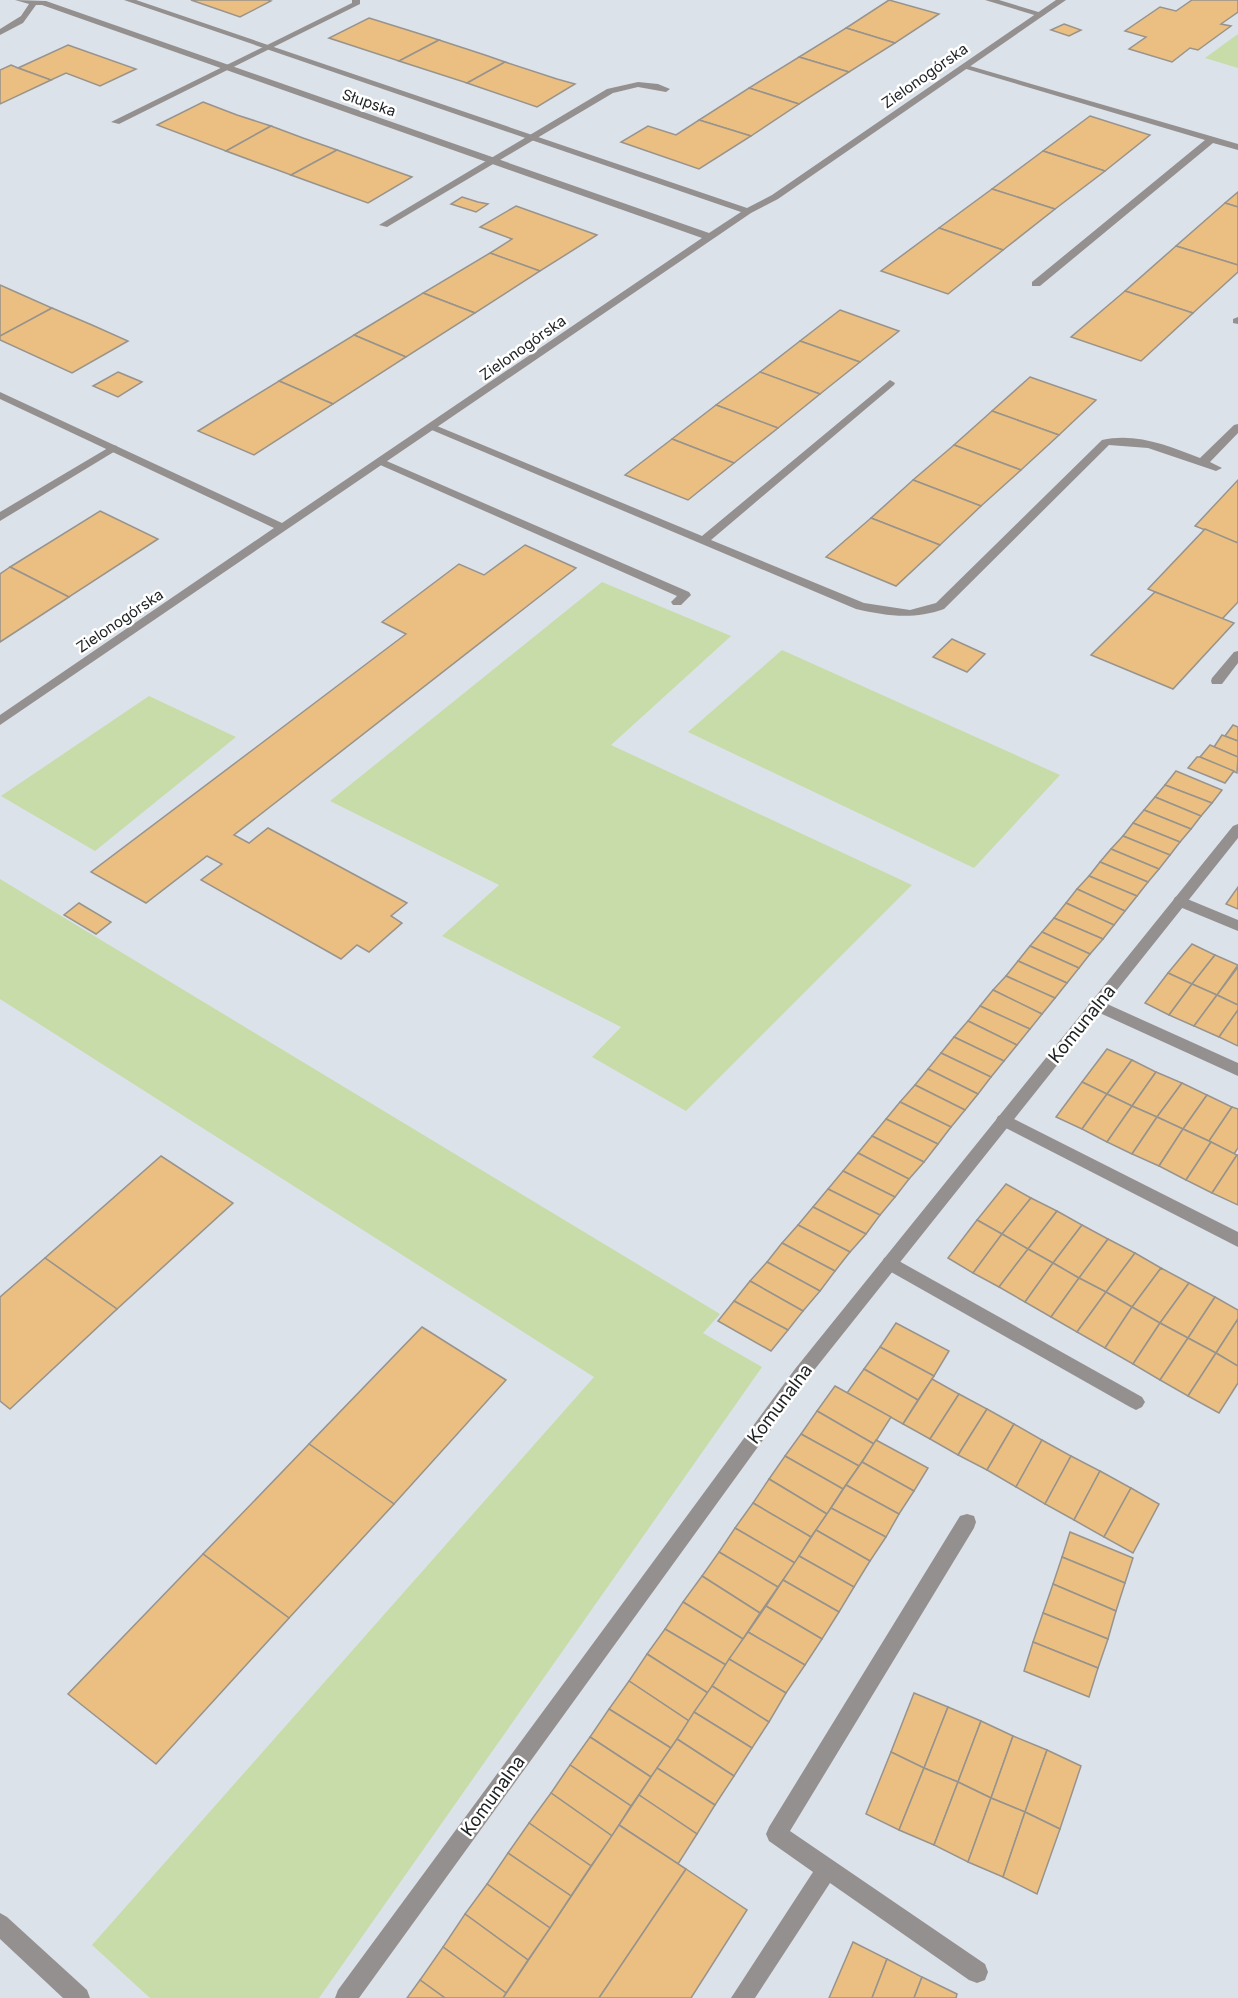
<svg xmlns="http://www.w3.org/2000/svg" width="1238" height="1998" font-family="Inter,sans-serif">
	<rect width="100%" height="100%" fill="#dce2e9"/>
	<g fill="#c7dca9">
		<polygon points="1238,34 1238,68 1205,58"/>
		<polygon points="602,582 731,636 611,745 912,885 686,1111 592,1057 621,1027 442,936 499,885 330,801"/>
		<polygon points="782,650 1060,775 974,868 688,732"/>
		<polygon points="149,696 236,737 95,851 1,796"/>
		<polygon points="0,879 720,1314 703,1333 762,1367 319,1998 150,1998 92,1945 594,1377 0,999"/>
	</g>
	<g fill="#eabf81" stroke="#98938c" stroke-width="1.5">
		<polygon points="191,0 268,0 271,1 240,17"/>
		<polygon points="889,0 939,14 895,43 846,28"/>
		<polygon points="1192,0 1238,0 1238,12 1221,24 1231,26 1198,50 1190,48 1172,62 1129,49 1146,37 1125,31 1160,7 1176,11"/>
		<polygon points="369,18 414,32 439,40 399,61 329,38"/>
		<polygon points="1064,24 1081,30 1069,36 1051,30"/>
		<polygon points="846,28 895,43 849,72 799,57"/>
		<polygon points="439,40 485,55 505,62 467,83 399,61"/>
		<polygon points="68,45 136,69 100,86 66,73 51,80 18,68"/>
		<polygon points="799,57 849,72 799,104 749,88"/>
		<polygon points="505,62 557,79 575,84 537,107 467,83"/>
		<polygon points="11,65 18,68 51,80 0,104 0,70"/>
		<polygon points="749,88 799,104 751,136 699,120"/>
		<polygon points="203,102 237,115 271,126 226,151 157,125"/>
		<polygon points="1090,116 1150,135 1105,171 1043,151"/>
		<polygon points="699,120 751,136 699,169 621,142 648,126 676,135"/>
		<polygon points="271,126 303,138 337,150 291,175 226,151"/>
		<polygon points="337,150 381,166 412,177 368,203 291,175"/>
		<polygon points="1043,151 1105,171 1055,209 992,189"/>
		<polygon points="992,189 1055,209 1003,250 939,228"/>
		<polygon points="1238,192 1238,207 1225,203"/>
		<polygon points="462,197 478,202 488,204 476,212 451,204"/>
		<polygon points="1225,203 1238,207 1238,265 1176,246"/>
		<polygon points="516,206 597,235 540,271 490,253 512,239 480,227"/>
		<polygon points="939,228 1003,250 948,294 881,271"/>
		<polygon points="1176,246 1238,265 1238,272 1193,313 1125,291"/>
		<polygon points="490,253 540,271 475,313 423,293"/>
		<polygon points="0,285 18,293 52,308 0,336"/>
		<polygon points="1125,291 1193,313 1141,361 1071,337"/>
		<polygon points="423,293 475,313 406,357 354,335"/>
		<polygon points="52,308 92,325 128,341 72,373 0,340 0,336"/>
		<polygon points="840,310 899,331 860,362 800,341"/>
		<polygon points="354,335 406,357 333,404 279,381"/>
		<polygon points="800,341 860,362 820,394 760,372"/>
		<polygon points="118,372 142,382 118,397 93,386"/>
		<polygon points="760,372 820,394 778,428 716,405"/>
		<polygon points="1030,377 1096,400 1059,435 992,411"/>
		<polygon points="279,381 333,404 254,455 198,431"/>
		<polygon points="716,405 778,428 734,463 672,439"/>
		<polygon points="992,411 1059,435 1021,470 954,445"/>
		<polygon points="672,439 734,463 688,500 625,475"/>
		<polygon points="954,445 1021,470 981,506 913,480"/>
		<polygon points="913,480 981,506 940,545 871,518"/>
		<polygon points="1238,480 1238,543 1195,526"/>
		<polygon points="100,511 158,539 69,597 10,567"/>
		<polygon points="871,518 940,545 896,586 826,557"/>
		<polygon points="1205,529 1238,543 1238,602 1222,619 1148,589"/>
		<polygon points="525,545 576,568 234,835 249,843 268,828 407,903 391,916 402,923 369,952 357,945 341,959 201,880 222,864 207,856 146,903 91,872 406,634 382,622 459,564 484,575"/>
		<polygon points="10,567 69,597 0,642 0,574"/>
		<polygon points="1155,592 1234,623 1173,689 1091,655"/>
		<polygon points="952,639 985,654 967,672 933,657"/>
		<polygon points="1233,725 1238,727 1238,741 1225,736"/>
		<polygon points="1222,735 1238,741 1238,757 1214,747"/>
		<polygon points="1210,745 1238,757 1237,773 1200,757"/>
		<polygon points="1197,757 1200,757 1234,771 1225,783 1188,768"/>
		<polygon points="1176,771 1222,790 1212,803 1165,785"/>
		<polygon points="1165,785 1212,803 1201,816 1155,797"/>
		<polygon points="1155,797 1201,816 1191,829 1144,810"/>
		<polygon points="1144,810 1191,829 1180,842 1133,823"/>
		<polygon points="1133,823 1180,842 1170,855 1123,836"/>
		<polygon points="1123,836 1170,855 1159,869 1111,849"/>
		<polygon points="1111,849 1159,869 1148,882 1100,862"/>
		<polygon points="1100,862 1148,882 1137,896 1089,876"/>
		<polygon points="1089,876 1137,896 1125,911 1077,889"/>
		<polygon points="1238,887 1238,909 1226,904"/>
		<polygon points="1077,889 1125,911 1114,925 1066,903"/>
		<polygon points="79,903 111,922 96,934 64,915"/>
		<polygon points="1066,903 1114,925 1103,939 1054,918"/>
		<polygon points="1054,918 1103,939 1090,954 1042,932"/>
		<polygon points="1042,932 1090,954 1079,968 1030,946"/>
		<polygon points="1192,944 1215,955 1192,984 1168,973"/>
		<polygon points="1030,946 1079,968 1067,983 1018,961"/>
		<polygon points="1215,955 1238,965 1217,995 1192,984"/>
		<polygon points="1018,961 1067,983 1055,998 1006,976"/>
		<polygon points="1238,967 1238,1005 1217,995"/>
		<polygon points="1168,973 1192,984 1169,1015 1145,1003"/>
		<polygon points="1006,976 1055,998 1042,1014 993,990"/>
		<polygon points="1192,984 1217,995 1194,1026 1169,1015"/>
		<polygon points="993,990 1042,1014 1030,1029 980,1006"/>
		<polygon points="1217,995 1238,1005 1238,1010 1219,1037 1194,1026"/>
		<polygon points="980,1006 1030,1029 1017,1045 968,1021"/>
		<polygon points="1238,1010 1238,1046 1219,1037"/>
		<polygon points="968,1021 1017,1045 1004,1061 954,1037"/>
		<polygon points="954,1037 1004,1061 991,1077 941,1053"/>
		<polygon points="1107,1049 1132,1060 1107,1094 1082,1082"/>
		<polygon points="941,1053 991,1077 978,1094 928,1069"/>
		<polygon points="1132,1060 1156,1072 1132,1106 1107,1094"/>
		<polygon points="928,1069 978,1094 965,1110 915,1085"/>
		<polygon points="1156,1072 1182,1083 1157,1117 1132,1106"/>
		<polygon points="1082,1082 1107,1094 1082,1129 1056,1117"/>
		<polygon points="1182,1083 1207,1095 1183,1129 1157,1117"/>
		<polygon points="915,1085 965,1110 951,1127 900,1102"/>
		<polygon points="1107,1094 1132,1106 1107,1142 1082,1129"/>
		<polygon points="1207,1095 1232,1107 1209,1141 1183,1129"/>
		<polygon points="900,1102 951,1127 938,1144 886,1119"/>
		<polygon points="1132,1106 1157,1117 1132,1154 1107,1142"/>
		<polygon points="1232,1107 1238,1109 1238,1148 1234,1154 1209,1141"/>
		<polygon points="1157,1117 1183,1129 1159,1166 1132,1154"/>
		<polygon points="886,1119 938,1144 924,1162 872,1136"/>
		<polygon points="1183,1129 1211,1142 1186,1180 1159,1166"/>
		<polygon points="872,1136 924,1162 909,1179 858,1153"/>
		<polygon points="1211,1142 1237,1155 1212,1193 1186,1180"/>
		<polygon points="858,1153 909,1179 895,1197 843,1171"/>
		<polygon points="1237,1155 1238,1155 1238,1205 1212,1193"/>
		<polygon points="161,1156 233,1203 117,1309 45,1258"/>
		<polygon points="843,1171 895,1197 880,1215 828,1189"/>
		<polygon points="1006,1184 1031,1198 1002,1234 977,1220"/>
		<polygon points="828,1189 880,1215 866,1234 813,1207"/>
		<polygon points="1031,1198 1057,1211 1028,1249 1002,1234"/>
		<polygon points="813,1207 866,1234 850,1252 798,1225"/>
		<polygon points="1057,1211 1082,1225 1053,1263 1028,1249"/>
		<polygon points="977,1220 1002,1234 973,1273 948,1258"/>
		<polygon points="798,1225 850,1252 835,1271 782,1243"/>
		<polygon points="1082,1225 1108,1239 1079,1278 1053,1263"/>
		<polygon points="1002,1234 1028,1249 999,1287 973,1273"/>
		<polygon points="1108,1239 1135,1253 1106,1292 1079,1278"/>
		<polygon points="782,1243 835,1271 820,1291 767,1262"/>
		<polygon points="1028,1249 1053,1263 1025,1302 999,1287"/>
		<polygon points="1135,1253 1161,1268 1132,1307 1106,1292"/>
		<polygon points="45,1258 117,1309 10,1409 0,1401 0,1297"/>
		<polygon points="767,1262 820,1291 803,1311 750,1281"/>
		<polygon points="1053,1263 1079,1278 1051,1317 1025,1302"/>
		<polygon points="1161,1268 1189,1283 1160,1323 1132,1307"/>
		<polygon points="1079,1278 1106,1292 1077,1332 1051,1317"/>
		<polygon points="750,1281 803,1311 788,1330 734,1301"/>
		<polygon points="1189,1283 1215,1297 1188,1338 1160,1323"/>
		<polygon points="1106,1292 1132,1307 1105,1348 1077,1332"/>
		<polygon points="1215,1297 1238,1310 1238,1319 1216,1353 1188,1338"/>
		<polygon points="734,1301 788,1330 771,1351 718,1321"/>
		<polygon points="1132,1307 1160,1323 1133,1364 1105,1348"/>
		<polygon points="1238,1319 1238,1366 1216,1353"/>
		<polygon points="896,1323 949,1351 934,1376 880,1347"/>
		<polygon points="1160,1323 1188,1338 1160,1380 1133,1364"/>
		<polygon points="422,1327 506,1380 394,1504 309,1444"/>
		<polygon points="1188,1338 1216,1353 1188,1396 1160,1380"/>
		<polygon points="880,1347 934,1376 918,1400 864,1369"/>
		<polygon points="1216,1353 1238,1366 1238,1383 1219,1413 1188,1396"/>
		<polygon points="864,1369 918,1400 903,1424 847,1393"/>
		<polygon points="932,1379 959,1394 930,1439 903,1424"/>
		<polygon points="835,1386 891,1417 874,1444 817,1411"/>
		<polygon points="959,1394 987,1409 958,1455 930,1439"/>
		<polygon points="987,1409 1014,1424 987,1470 958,1455"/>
		<polygon points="817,1411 874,1444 859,1466 801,1434"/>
		<polygon points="1014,1424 1042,1440 1016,1487 987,1470"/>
		<polygon points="801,1434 859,1466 843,1489 785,1456"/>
		<polygon points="876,1440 928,1468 914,1491 862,1462"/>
		<polygon points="1042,1440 1071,1456 1045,1504 1016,1487"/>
		<polygon points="309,1444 394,1504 289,1618 203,1554"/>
		<polygon points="785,1456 843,1489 827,1514 769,1479"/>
		<polygon points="1071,1456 1100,1471 1074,1520 1045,1504"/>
		<polygon points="862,1462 914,1491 899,1514 846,1485"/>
		<polygon points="1100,1471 1131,1488 1104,1537 1074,1520"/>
		<polygon points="769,1479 827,1514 811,1537 753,1503"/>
		<polygon points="846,1485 899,1514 886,1537 831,1508"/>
		<polygon points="1131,1488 1159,1504 1133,1553 1104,1537"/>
		<polygon points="753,1503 811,1537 795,1563 735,1528"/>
		<polygon points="831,1508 886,1537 870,1561 816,1530"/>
		<polygon points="735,1528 795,1563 778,1587 719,1552"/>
		<polygon points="816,1530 870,1561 854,1587 799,1556"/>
		<polygon points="1070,1532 1133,1558 1125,1583 1062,1557"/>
		<polygon points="719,1552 778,1587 760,1613 702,1576"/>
		<polygon points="203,1554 289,1618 156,1764 68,1694"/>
		<polygon points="799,1556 854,1587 839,1612 783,1580"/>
		<polygon points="1062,1557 1125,1583 1116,1611 1053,1584"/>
		<polygon points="702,1576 760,1613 743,1639 683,1602"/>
		<polygon points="783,1580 839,1612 822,1639 766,1606"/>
		<polygon points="1053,1584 1116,1611 1108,1639 1043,1613"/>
		<polygon points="683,1602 743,1639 726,1665 665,1629"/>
		<polygon points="766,1606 822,1639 805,1665 748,1632"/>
		<polygon points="1043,1613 1108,1639 1098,1668 1033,1642"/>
		<polygon points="665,1629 726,1665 708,1693 647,1654"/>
		<polygon points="748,1632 805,1665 786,1693 729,1659"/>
		<polygon points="1033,1642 1098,1668 1089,1697 1024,1671"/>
		<polygon points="647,1654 708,1693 689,1721 629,1681"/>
		<polygon points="729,1659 786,1693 769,1722 712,1686"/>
		<polygon points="629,1681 689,1721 671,1748 609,1709"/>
		<polygon points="712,1686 769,1722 752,1748 694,1712"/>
		<polygon points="914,1693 948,1707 924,1768 891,1752"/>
		<polygon points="948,1707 981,1721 958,1782 924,1768"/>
		<polygon points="609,1709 671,1748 651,1777 590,1737"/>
		<polygon points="694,1712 752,1748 734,1776 677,1739"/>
		<polygon points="981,1721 1013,1736 991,1798 958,1782"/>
		<polygon points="1013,1736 1047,1750 1025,1812 991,1798"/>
		<polygon points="590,1737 651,1777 631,1806 570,1765"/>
		<polygon points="677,1739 734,1776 715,1805 657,1768"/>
		<polygon points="1047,1750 1081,1766 1060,1829 1025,1812"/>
		<polygon points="891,1752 924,1768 899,1830 866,1814"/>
		<polygon points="570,1765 631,1806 612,1836 551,1793"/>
		<polygon points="657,1768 715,1805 697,1834 639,1795"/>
		<polygon points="924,1768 958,1782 934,1845 899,1830"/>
		<polygon points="958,1782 991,1798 968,1862 934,1845"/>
		<polygon points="551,1793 612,1836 591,1866 529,1823"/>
		<polygon points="639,1795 697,1834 678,1864 619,1825"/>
		<polygon points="991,1798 1025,1812 1003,1877 968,1862"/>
		<polygon points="1025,1812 1060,1829 1037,1894 1003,1877"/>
		<polygon points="529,1823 591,1866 571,1896 508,1853"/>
		<polygon points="619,1825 686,1869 599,1998 503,1998"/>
		<polygon points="508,1853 571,1896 550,1928 487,1884"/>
		<polygon points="686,1869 747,1910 691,1998 599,1998"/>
		<polygon points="487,1884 550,1928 528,1960 465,1914"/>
		<polygon points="465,1914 528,1960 506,1993 443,1947"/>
		<polygon points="853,1942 887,1959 872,1998 829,1998"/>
		<polygon points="443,1947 506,1993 503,1998 445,1998 420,1980"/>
		<polygon points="887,1959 922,1977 914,1998 872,1998"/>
		<polygon points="922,1977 957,1994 956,1998 914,1998"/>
		<polygon points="420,1980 445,1998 407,1998"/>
	</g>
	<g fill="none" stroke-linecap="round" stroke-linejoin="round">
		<g fill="#94908f" fill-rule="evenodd">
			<polygon points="352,0 360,0 360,4 119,124 111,122 352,3"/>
			<polygon points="985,0 999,0 1045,14 1041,17"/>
			<polygon points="963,64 1238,144 1238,150 1213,143 1040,286 1032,286 1032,282 1205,140 963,68"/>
			<polygon points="638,82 658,84 670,89 666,92 638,87 613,93 387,227 379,225 607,89"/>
			<polygon points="1238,317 1238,324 1233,323 1233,319"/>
			<path d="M890 380 895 383 894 385 711 540 864 603 910 610 936 603 1102 440C1135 432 1170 446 1200 458L1234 425 1238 424V433L1210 462 1222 468 1216 471 1148 448 1109 445 944 609C913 620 887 616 856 609L427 428 429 426H437L702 536Z"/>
			<polygon points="113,445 117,446 117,450 0,521 0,512"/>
			<polygon points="382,459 689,592 691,595 681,605 673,605 671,602 677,596 378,464 376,462"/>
			<polygon points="1238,651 1238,663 1222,684 1212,684 1211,681 1212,678 1234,652"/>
			<polygon points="1180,896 1238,920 1238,931 1175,905 1173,901 1175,897"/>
			<polygon points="1096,999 1238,1063 1238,1076 1091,1009 1088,1005 1091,1001"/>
			<polygon points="1004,1114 1238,1232 1238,1247 998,1124 996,1120 998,1116"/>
			<polygon points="890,1256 1142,1397 1145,1402 1142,1407 1136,1410 1130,1407 884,1268 882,1263 884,1258"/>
			<polygon points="967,1514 974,1516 976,1522 974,1528 790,1831 985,1964 988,1972 985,1980 977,1983 969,1980 830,1883 755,1998 731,1998 813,1872 769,1841 766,1834 769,1827 960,1516"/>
		</g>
		<g fill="#94908f" fill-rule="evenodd">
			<polygon points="15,0 46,1 709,233 741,212 124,0 136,0 747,208 772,195 1056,0 1066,0 778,199 751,213 0,725 0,715 274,528 0,399 0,392 282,523 702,238 42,5 36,5 23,23 0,35 0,29 21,16 29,4"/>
			<polygon points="1238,824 1238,838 807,1379 359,1998 335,1998 338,1990 795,1369 1233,826"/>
			<polygon points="0,1913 7,1917 87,1990 90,1998 63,1998 0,1939"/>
		</g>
	</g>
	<g text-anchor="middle" stroke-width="5" stroke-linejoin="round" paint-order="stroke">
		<g font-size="15" fill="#1d2022" stroke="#fff">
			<text transform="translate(925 76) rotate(-35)" y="5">Zielonogórska</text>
			<text transform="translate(369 103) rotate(19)" y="5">Słupska</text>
			<text transform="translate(523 348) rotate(-35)" y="5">Zielonogórska</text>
			<text transform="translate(120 621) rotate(-34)" y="5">Zielonogórska</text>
		</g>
		<g font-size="18" fill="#1d2022" stroke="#fff">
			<text transform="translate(1082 1024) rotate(-51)" y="6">Komunalna</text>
			<text transform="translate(780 1404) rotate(-53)" y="6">Komunalna</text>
			<text transform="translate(493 1796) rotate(-54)" y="6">Komunalna</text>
		</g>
	</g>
</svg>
